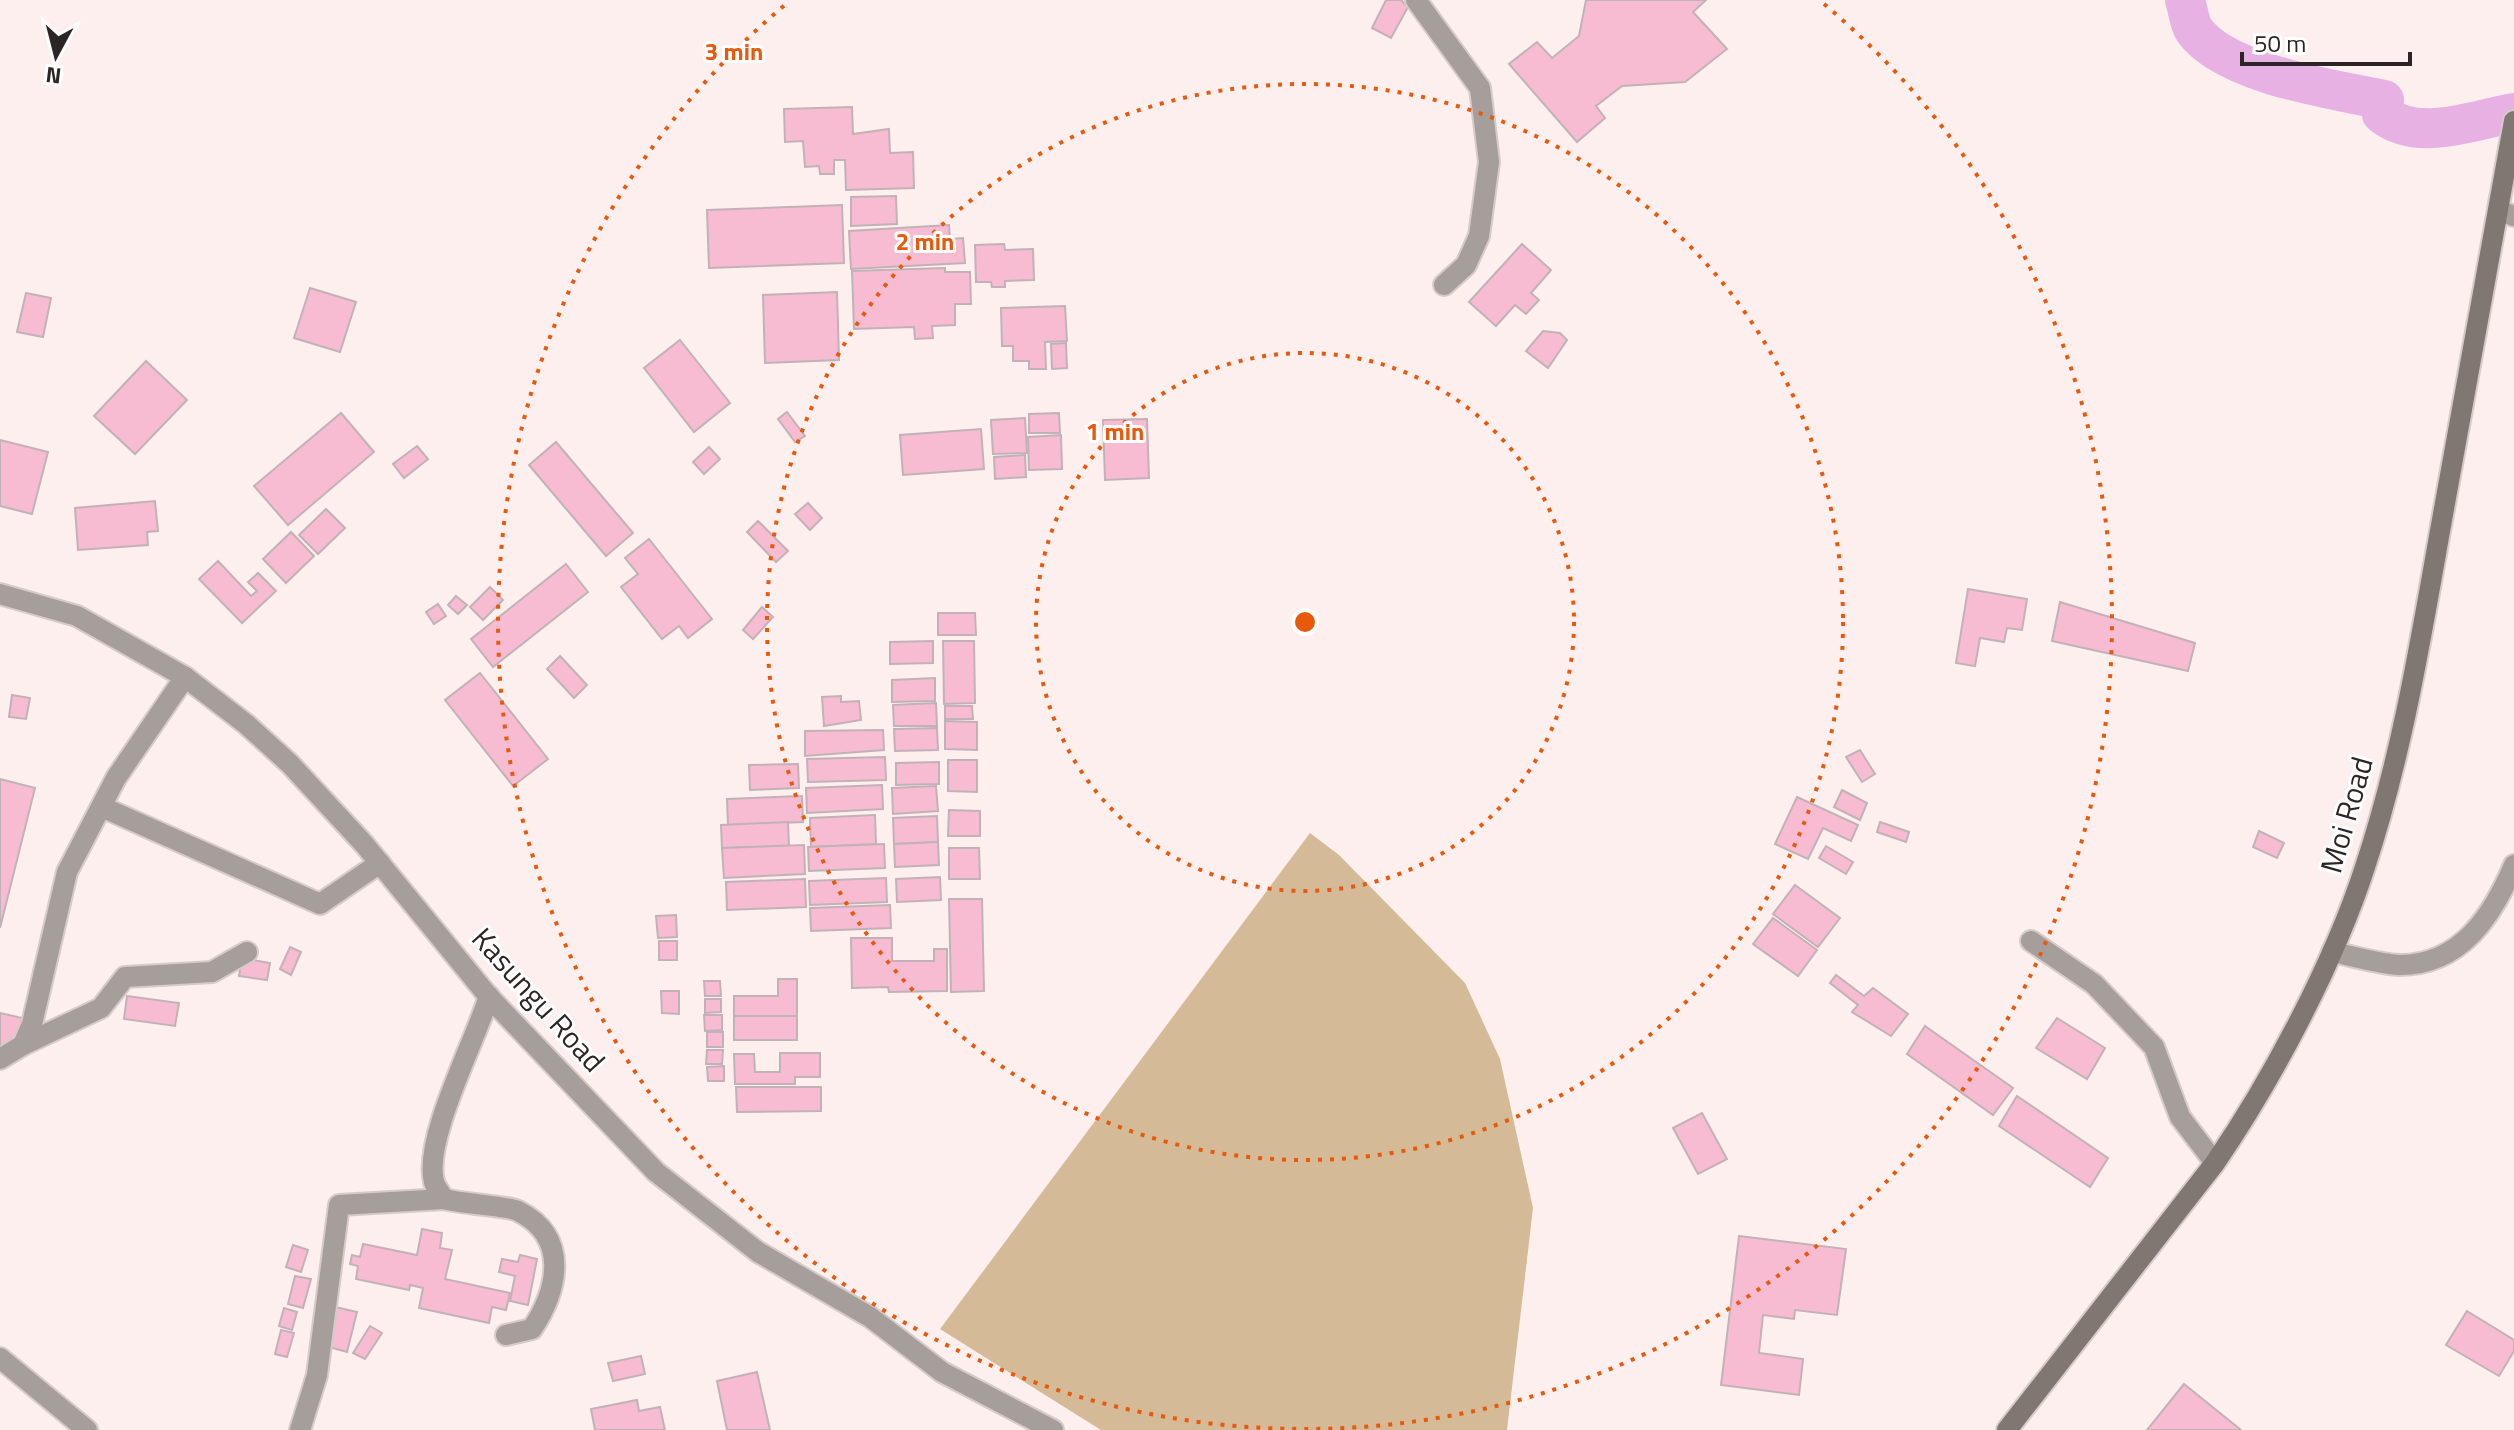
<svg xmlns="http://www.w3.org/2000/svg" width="2514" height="1430" font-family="'Titillium Web',sans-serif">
	<rect width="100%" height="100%" fill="#fdefee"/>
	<polygon fill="#d5ba97" points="1310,833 1339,855 1465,983 1500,1059 1533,1208 1507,1430 1101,1430 940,1329"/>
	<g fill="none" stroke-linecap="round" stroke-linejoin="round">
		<path stroke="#e8b1e3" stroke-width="40" d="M2185 0C2188 9 2189 22 2194 30 2225 74 2332 89 2384 100L2382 114C2419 143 2472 120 2514 113"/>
	</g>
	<g fill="#f7bcd1" stroke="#c2b2b7" stroke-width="2">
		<polygon points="1386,0 1401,0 1408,7 1391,38 1372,28"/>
		<polygon points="1586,0 1706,0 1693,12 1727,49 1685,82 1622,86 1596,106 1605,118 1577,142 1509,64 1537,42 1552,58 1579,36"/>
		<polygon points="852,107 853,134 889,129 890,153 913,152 914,188 846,190 845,160 834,160 834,174 820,174 819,166 805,167 803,141 785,142 784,109"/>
		<polygon points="896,196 897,224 851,226 851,197"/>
		<polygon points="842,205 844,263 709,268 707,210"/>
		<polygon points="949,225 950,239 963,238 965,263 851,269 849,231"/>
		<polygon points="1004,244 1005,250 1033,249 1034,280 1005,281 1005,287 992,287 991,282 976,282 975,245"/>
		<polygon points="1522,244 1551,270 1531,293 1539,300 1526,314 1515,305 1496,326 1469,302"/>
		<polygon points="945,268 945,272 970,272 971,304 955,304 955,325 932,326 933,338 915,339 914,327 854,329 852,271"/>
		<polygon points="310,288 356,302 340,352 294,338"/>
		<polygon points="837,292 839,360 765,363 763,295"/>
		<polygon points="26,293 51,298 43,337 17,332"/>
		<polygon points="1065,306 1067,341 1045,342 1046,369 1029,369 1029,361 1013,361 1013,346 1002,346 1001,308"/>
		<polygon points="1543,331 1560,333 1567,340 1548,368 1526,351"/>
		<polygon points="680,340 730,403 694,432 644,368"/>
		<polygon points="1066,343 1067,368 1052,369 1051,344"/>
		<polygon points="146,361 187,400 135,454 94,416"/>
		<polygon points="787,412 805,436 795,442 778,419"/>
		<polygon points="341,413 374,452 288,525 254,486"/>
		<polygon points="1059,413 1060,433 1029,433 1029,414"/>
		<polygon points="1025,418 1027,453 993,454 991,420"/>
		<polygon points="1147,419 1149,478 1105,480 1103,420"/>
		<polygon points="981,429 984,469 903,475 900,435"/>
		<polygon points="1061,435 1062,469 1029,470 1028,437"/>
		<polygon points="0,440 48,452 32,514 0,506"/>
		<polygon points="556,442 633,533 606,556 529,465"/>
		<polygon points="417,446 428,459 404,478 393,464"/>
		<polygon points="709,447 720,459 704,474 693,462"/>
		<polygon points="1025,455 1026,477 995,479 994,457"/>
		<polygon points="155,501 158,531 147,532 148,545 78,550 75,508"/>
		<polygon points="808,503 822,518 810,530 795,514"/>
		<polygon points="326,509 345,528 318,554 299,535"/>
		<polygon points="758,521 788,551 776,562 747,532"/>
		<polygon points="291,532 314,556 286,583 263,559"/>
		<polygon points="649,539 712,619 688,638 679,626 662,639 621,587 638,574 625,558"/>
		<polygon points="218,561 251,596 257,591 248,582 258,573 276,591 242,623 199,579"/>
		<polygon points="566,564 588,592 493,667 471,639"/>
		<polygon points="490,587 503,600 483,620 470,607"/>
		<polygon points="1968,589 2027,599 2022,630 2007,628 2004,642 1980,638 1975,666 1956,663"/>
		<polygon points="456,596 467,605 458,614 448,605"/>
		<polygon points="2060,602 2195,643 2188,671 2052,641"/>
		<polygon points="438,604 446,616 434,624 426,612"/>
		<polygon points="762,607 773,617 753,639 743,630"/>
		<polygon points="938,613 975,613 976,635 938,635"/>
		<polygon points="933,641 933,663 890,664 890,642"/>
		<polygon points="943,641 974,641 975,703 944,704"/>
		<polygon points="560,656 587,685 574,698 547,669"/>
		<polygon points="480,673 548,759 513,786 445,700"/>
		<polygon points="935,678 935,701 892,702 892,680"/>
		<polygon points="12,695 30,698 26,719 9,717"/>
		<polygon points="841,696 841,702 859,701 861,720 824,726 822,697"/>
		<polygon points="936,703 937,726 894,726 893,705"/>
		<polygon points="945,706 972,706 973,719 945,719"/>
		<polygon points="945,721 977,722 977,750 945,749"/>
		<polygon points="937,728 938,750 895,751 894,729"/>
		<polygon points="883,730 884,750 805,756 805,731"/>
		<polygon points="1860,750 1875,774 1862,782 1846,757"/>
		<polygon points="885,757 886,780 808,782 807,759"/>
		<polygon points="948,760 977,760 977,792 948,791"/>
		<polygon points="939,762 939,784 896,785 896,763"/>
		<polygon points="798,764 799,788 750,790 749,765"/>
		<polygon points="0,779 35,788 0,928"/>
		<polygon points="882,785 883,809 807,813 806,788"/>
		<polygon points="936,786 938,811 893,814 892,788"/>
		<polygon points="1842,790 1867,803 1860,820 1834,807"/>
		<polygon points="802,796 803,822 728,825 727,799"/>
		<polygon points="1797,797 1858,825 1851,841 1823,828 1808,859 1775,844"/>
		<polygon points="949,810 980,811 980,836 948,836"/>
		<polygon points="875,815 876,844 811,847 810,818"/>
		<polygon points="937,816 938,842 894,844 893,818"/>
		<polygon points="788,822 789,846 722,848 721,825"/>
		<polygon points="1880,822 1909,832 1906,842 1877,832"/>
		<polygon points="2259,831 2284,843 2277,858 2253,847"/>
		<polygon points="938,842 939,865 895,867 894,844"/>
		<polygon points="884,844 885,868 809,871 808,847"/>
		<polygon points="804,845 805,874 724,878 722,848"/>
		<polygon points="1826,846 1853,862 1846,874 1819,858"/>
		<polygon points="949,848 979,848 980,879 949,879"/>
		<polygon points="940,877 941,900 897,902 896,879"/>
		<polygon points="886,878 887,902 810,905 809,881"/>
		<polygon points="805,879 806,907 727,910 726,882"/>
		<polygon points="1795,885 1840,918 1818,947 1773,914"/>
		<polygon points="949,899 982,899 984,991 951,992"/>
		<polygon points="890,905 891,928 811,931 810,908"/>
		<polygon points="676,915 677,937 658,938 656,916"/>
		<polygon points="1773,918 1817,950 1798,976 1753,944"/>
		<polygon points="851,938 892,938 892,961 934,961 934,949 947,949 947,991 889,992 888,987 852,988"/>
		<rect x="659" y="941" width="18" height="19"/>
		<polygon points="290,947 301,952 291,975 280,969"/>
		<polygon points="242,958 270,963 267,980 239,976"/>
		<polygon points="1836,975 1864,996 1873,988 1908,1014 1891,1036 1852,1012 1858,1005 1830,983"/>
		<polygon points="778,979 797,979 797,1016 734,1016 734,996 778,996"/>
		<polygon points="704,981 720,981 721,996 705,996"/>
		<polygon points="661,991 679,991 679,1014 662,1013"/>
		<polygon points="127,996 179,1003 175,1026 124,1019"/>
		<polygon points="705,999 721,999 721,1012 705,1013"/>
		<polygon points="0,1013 22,1018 14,1050 0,1047"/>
		<polygon points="704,1015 722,1015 722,1030 705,1031"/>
		<rect x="734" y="1016" width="63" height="24"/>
		<polygon points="2057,1018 2105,1048 2087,1079 2036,1048"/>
		<polygon points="1925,1026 2013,1088 1993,1115 1907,1054"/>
		<rect x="707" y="1032" width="16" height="15"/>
		<polygon points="707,1050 723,1050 722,1064 706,1064"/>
		<polygon points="780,1053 820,1053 820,1077 795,1077 795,1084 735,1084 734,1054 754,1054 755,1072 780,1072"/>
		<polygon points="724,1066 724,1081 708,1081 707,1067"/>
		<polygon points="736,1087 821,1087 821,1111 737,1112"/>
		<polygon points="2017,1096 2108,1158 2090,1187 1999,1126"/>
		<polygon points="1702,1113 1727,1159 1698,1174 1673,1128"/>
		<polygon points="422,1229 442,1233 440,1248 452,1250 445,1279 510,1293 506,1310 492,1307 489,1323 419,1308 423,1288 410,1285 409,1290 356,1279 358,1266 350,1264 352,1255 360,1257 363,1244 417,1255"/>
		<polygon points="1739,1236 1846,1249 1837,1315 1795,1310 1794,1319 1763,1315 1759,1353 1803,1359 1799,1395 1721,1385"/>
		<polygon points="293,1245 308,1250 301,1272 286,1267"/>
		<polygon points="520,1255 537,1259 528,1305 510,1301 515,1276 499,1272 502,1259 518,1262"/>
		<polygon points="295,1276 311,1279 303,1308 288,1304"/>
		<polygon points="331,1306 357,1312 347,1352 322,1345"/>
		<polygon points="284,1308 297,1312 292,1330 279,1326"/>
		<polygon points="2467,1311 2514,1340 2514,1351 2499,1376 2446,1345"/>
		<polygon points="370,1326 382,1333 365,1359 353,1353"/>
		<polygon points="281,1330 294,1333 287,1357 275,1354"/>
		<polygon points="641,1356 645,1374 613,1381 608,1363"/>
		<polygon points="757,1372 770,1430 727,1430 717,1381"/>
		<polygon points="2184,1384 2241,1430 2147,1430"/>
		<polygon points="637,1400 639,1411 660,1407 665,1430 595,1430 591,1409"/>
	</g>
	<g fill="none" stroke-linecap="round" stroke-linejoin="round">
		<defs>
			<g id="street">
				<polyline points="1416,0 1480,88 1489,162 1479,236 1466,265 1444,285"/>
				<polyline points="2500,211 2514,216"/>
				<polyline points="0,594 77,616 185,677 246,724 290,764 364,844 489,997 656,1172 758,1252 870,1317 942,1372 1053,1430"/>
				<polyline points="102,807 320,904 380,863"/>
				<polyline points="2031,941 2094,984 2154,1047 2180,1117 2215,1163"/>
				<path d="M2332 952C2353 956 2378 964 2400 965 2461 965 2493 915 2514 865"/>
				<path d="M489 996C476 1040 423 1139 434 1182 436 1188 441 1194 444 1199 462 1204 509 1206 518 1211 570 1237 558 1290 532 1329L506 1335"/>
				<polyline points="23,1045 101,1008 125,977 212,972 247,952"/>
				<polyline points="0,1059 23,1045 32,1024 67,872 116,778 185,677"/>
				<polyline points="0,1358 87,1430"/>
				<polyline points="300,1430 317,1375 339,1205 444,1199"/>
			</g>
			<path id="secondary" d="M2007 1430 2215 1163C2272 1080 2334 963 2365 867 2401 759 2420 644 2440 531 2464 395 2488 258 2514 121"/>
		</defs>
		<use href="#street" stroke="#d7cbca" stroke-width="24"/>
		<use href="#secondary" stroke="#d7cbca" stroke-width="24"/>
		<use href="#street" stroke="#a59e9b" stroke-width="20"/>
		<use href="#secondary" stroke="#807672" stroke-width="20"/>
	</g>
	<g fill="none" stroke="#e8590c" stroke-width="4" stroke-dasharray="4 8">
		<circle cx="1305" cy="622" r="269"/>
		<circle cx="1305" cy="622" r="538"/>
		<path d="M1824 4A807 807 0 1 1 786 4"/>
	</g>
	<g text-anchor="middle" stroke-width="6" stroke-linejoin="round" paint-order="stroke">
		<g font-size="30" fill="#2c2525" stroke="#fff">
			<text transform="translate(2347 815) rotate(-74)" y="10">Moi Road</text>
			<text transform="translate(538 1000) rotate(48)" y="10">Kasungu Road</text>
		</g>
	</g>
	<circle cx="1305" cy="622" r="12" fill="#e8590c" stroke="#fff" stroke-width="4"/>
	<g font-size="24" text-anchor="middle" font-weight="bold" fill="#e8590c" stroke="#fff" stroke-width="6" stroke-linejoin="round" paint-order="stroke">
		<text x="734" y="60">3 min</text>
		<text x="925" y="250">2 min</text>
		<text x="1115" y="440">1 min</text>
	</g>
	<g transform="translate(56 56) rotate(187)" stroke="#ffffff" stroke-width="6" paint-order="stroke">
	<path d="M0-6L14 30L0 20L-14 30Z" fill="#2c2525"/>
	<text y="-12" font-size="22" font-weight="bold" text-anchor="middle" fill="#2c2525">N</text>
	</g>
	<path d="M2242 52v12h168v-12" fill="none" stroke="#2c2525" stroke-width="4"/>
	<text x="2254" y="52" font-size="24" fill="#2c2525" stroke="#ffffff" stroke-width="6" paint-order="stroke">50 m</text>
</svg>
